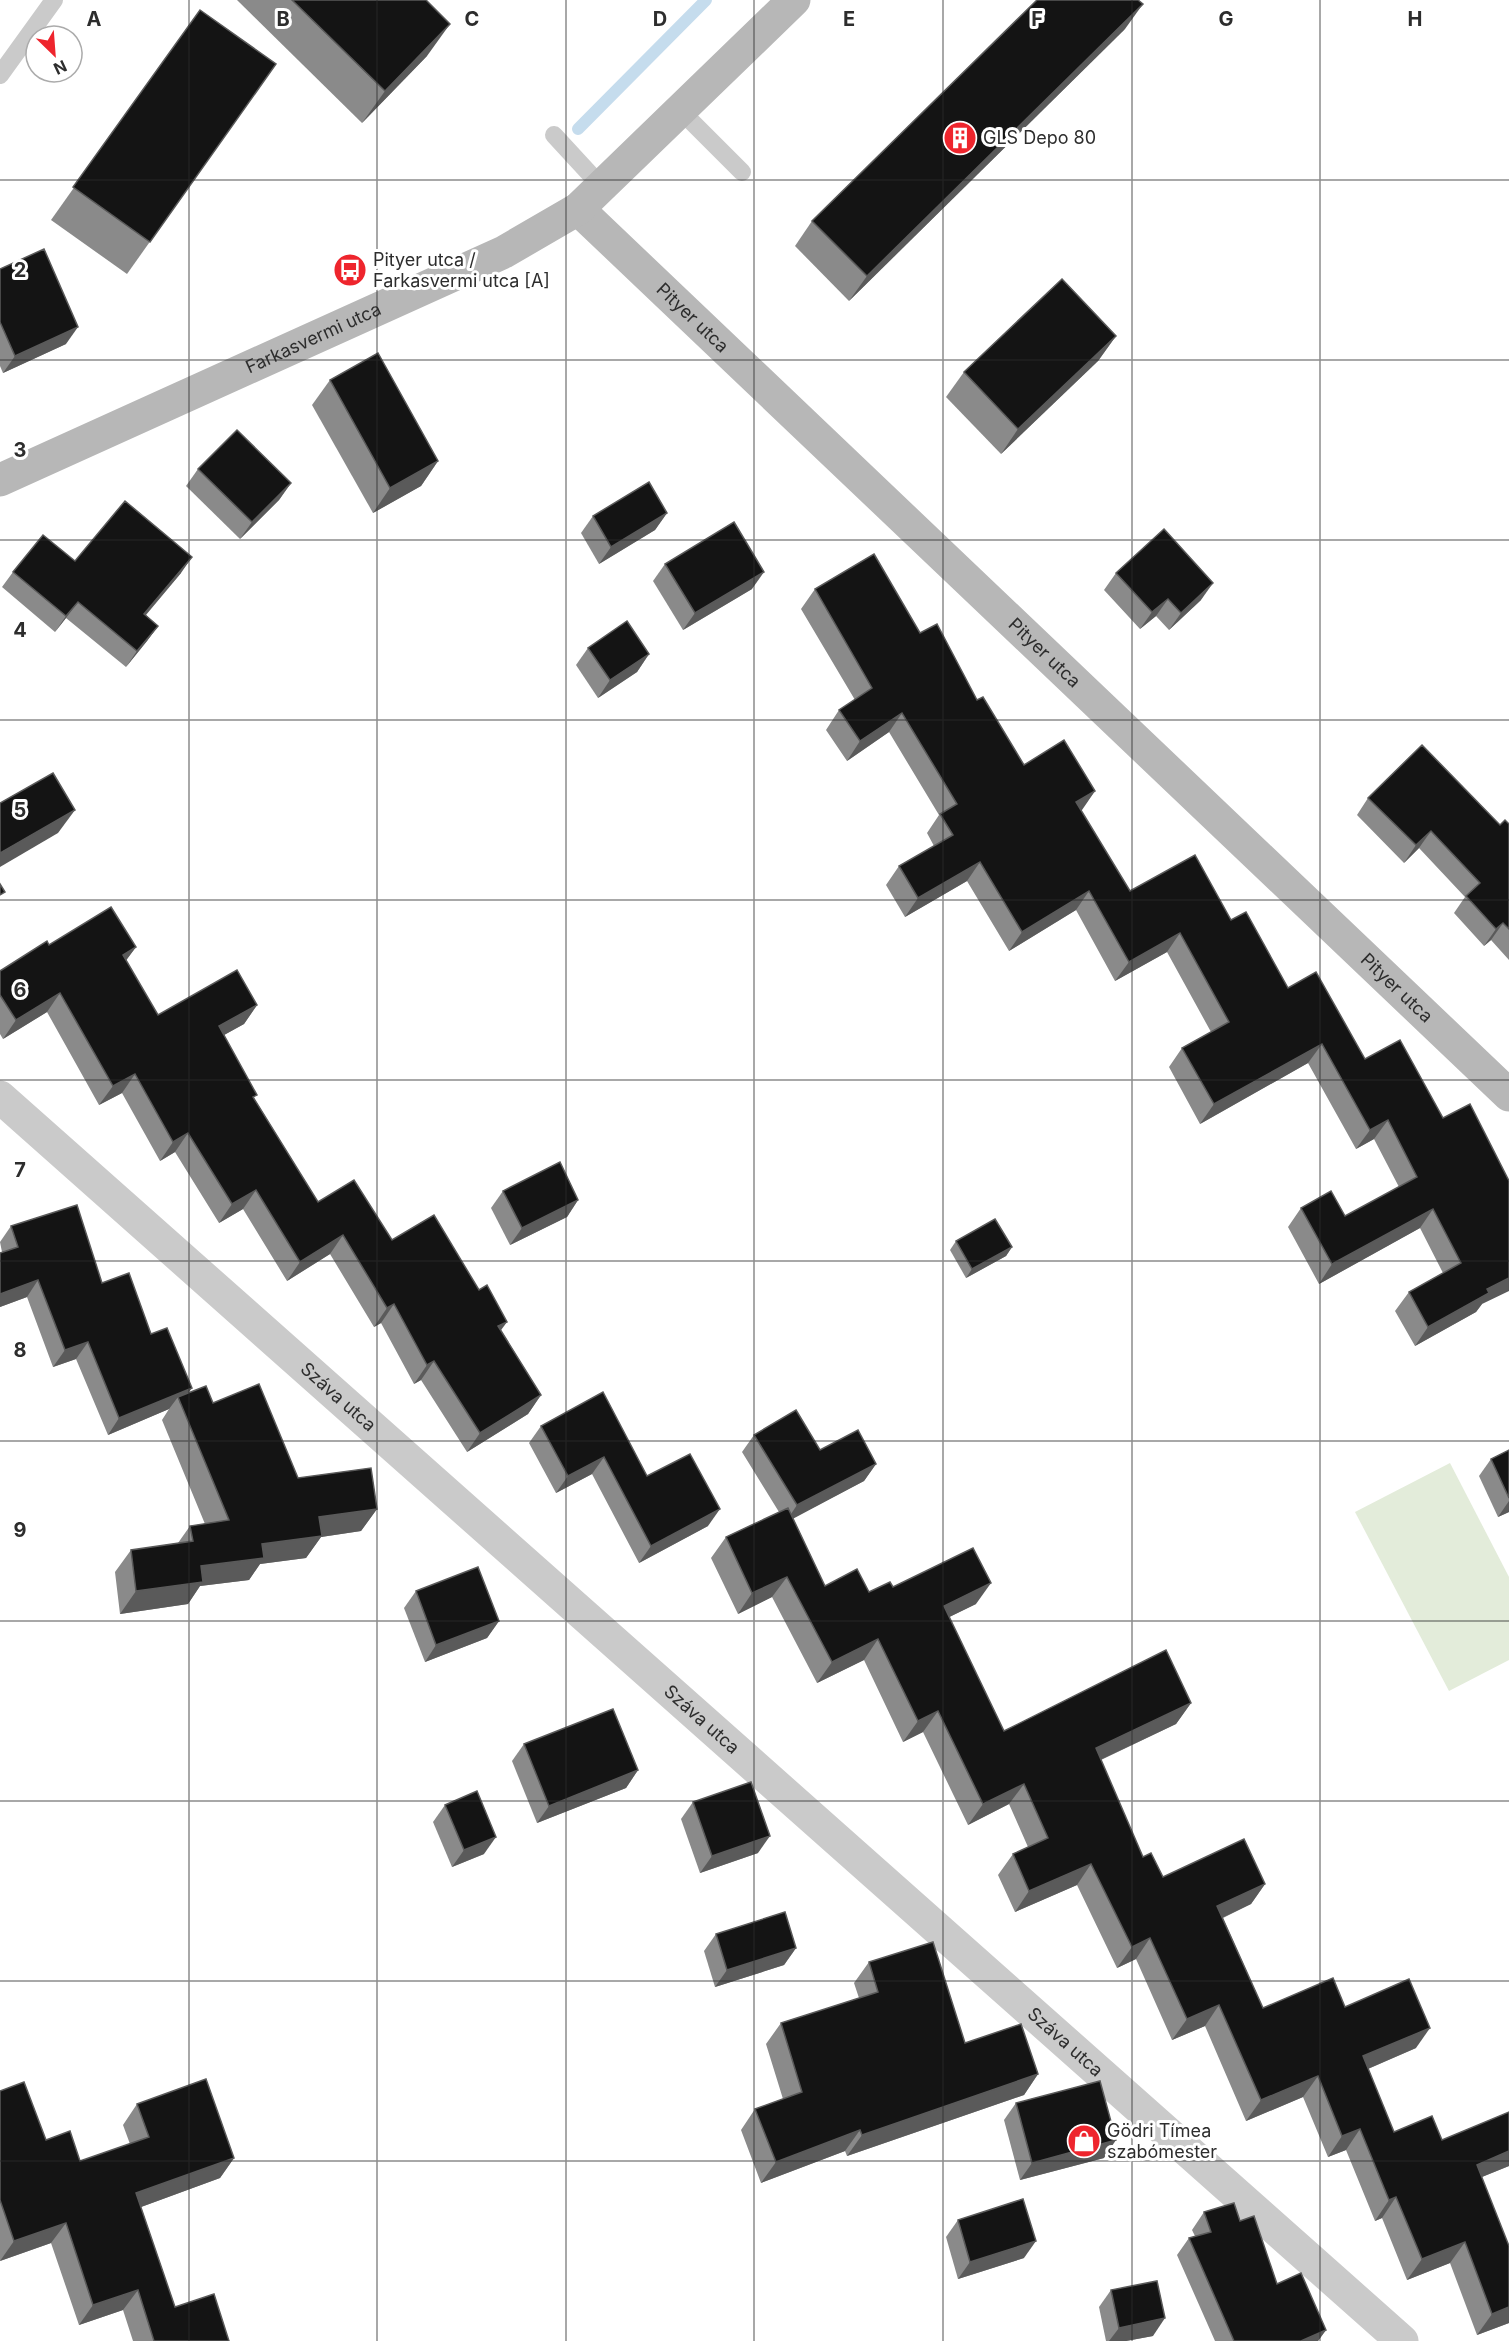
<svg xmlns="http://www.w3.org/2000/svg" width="1509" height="2341" font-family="Inter,sans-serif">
	<rect width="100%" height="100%" fill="#fff"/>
	<polygon fill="#e3ecda" points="1450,1463 1509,1577 1509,1660 1449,1691 1355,1512"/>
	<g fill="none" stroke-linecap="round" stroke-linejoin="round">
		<polyline stroke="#c5dced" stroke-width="12" points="578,129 706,0"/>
		<g stroke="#cacaca" stroke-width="18">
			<polyline points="0,75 54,0"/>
			<polyline points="680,110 742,172"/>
			<polyline points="554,135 601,186"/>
		</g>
		<path stroke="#cacaca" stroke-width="33" id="s1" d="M0 1097 1402 2341"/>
		<g stroke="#b7b7b7" stroke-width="33">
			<path id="s2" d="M578 209 1509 1095"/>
			<path id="s3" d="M0 480 504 252 578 209 794 0"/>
		</g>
	</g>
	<g fill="#8a8a8a">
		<polygon points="237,0 426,0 427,56 362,123"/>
		<polygon points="200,10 276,64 127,274 51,220"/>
		<polygon points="1125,29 849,301 795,246 812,221"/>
		<polygon points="0,269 66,344 3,373 0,366"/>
		<polygon points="1116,336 1098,361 1001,454 946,397 964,372"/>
		<polygon points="330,380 438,461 421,486 373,513 312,405"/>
		<polygon points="198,469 291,483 279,500 240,539 186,486"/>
		<polygon points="667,513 655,530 599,564 581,533 593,516"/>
		<polygon points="75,561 181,573 146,615 158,626 147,641 126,667 66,618 55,632 2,587 13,572"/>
		<polygon points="665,564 752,589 683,630 653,581"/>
		<polygon points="1116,573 1201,600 1169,630 1156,616 1140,629 1104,590"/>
		<polygon points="815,589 920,633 977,700 1024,765 1095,791 1081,810 1130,891 1231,920 1288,988 1316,972 1482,1304 1476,1312 1415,1346 1395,1311 1409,1292 1443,1273 1420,1228 1319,1284 1288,1227 1301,1208 1345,1216 1399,1187 1374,1139 1356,1149 1308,1063 1200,1124 1169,1067 1182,1048 1211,1032 1167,952 1115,981 1076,910 1009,951 967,881 905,917 886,885 899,866 934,846 927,833 939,815 889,732 847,761 826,730 839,710 855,700 801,609"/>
		<polygon points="588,648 649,654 637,672 598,698 576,665"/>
		<polygon points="1368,798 1500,825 1509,824 1509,960 1491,940 1484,946 1454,913 1465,897 1419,848 1404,863 1357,815"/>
		<polygon points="49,945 136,947 126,960 158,1015 257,1005 244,1024 224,1035 254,1098 318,1202 392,1240 501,1330 541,1395 528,1414 467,1452 421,1380 414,1384 381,1323 374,1327 330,1254 287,1281 243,1209 219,1223 175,1152 160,1161 122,1093 99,1105 47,1012 3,1039 0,1034 0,971"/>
		<polygon points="503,1191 578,1200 567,1217 510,1245 491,1208"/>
		<polygon points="11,1226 102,1283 151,1334 189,1393 213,1403 298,1478 377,1509 361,1531 321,1537 306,1558 260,1564 249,1580 200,1586 188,1604 120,1614 115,1572 131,1550 178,1543 190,1526 205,1524 162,1420 169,1409 108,1435 76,1359 53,1367 27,1297 0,1307 0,1253 2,1252 0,1242"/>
		<polygon points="956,1241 1012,1247 1006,1256 966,1278 950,1250"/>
		<polygon points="541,1426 647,1476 708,1526 639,1563 592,1474 556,1493 529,1443"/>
		<polygon points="754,1435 876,1464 864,1481 793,1518 825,1586 869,1592 893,1587 976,1604 949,1617 1004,1731 1191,1703 1176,1724 1101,1760 1143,1857 1163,1877 1265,1884 1251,1904 1223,1918 1263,2008 1345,2007 1416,2048 1368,2069 1394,2132 1442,2140 1509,2112 1509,2166 1482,2177 1509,2323 1477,2335 1450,2263 1407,2280 1382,2218 1375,2221 1346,2150 1328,2157 1303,2097 1246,2121 1205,2026 1172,2040 1136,1959 1117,1968 1077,1885 1015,1912 998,1875 1013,1854 1028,1847 1009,1804 968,1825 923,1732 903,1742 864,1660 817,1683 772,1597 738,1614 711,1558 726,1537 779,1512 742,1452"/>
		<polygon points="1509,1450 1509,1512 1498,1517 1479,1476 1491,1459"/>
		<polygon points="416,1591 499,1621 487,1638 425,1662 404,1608"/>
		<polygon points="524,1744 638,1770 626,1788 537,1823 512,1761"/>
		<polygon points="693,1802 758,1853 700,1873 681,1819"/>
		<polygon points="445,1805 484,1854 452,1867 433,1822"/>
		<polygon points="716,1934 796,1948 784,1965 715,1987 704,1951"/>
		<polygon points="869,1962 965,2043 1038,2074 1024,2095 847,2156 845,2151 761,2183 741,2130 755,2109 783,2099 766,2044 781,2023 859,1998 854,1983"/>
		<polygon points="0,2091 46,2140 80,2161 130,2144 123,2125 137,2104 234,2158 220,2178 141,2207 175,2307 229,2341 133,2341 123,2310 79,2325 51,2243 0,2261"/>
		<polygon points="1016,2103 1104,2158 1020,2180 1004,2120"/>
		<polygon points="1204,2212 1240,2221 1277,2284 1326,2330 1318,2341 1215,2341 1177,2255 1189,2238 1195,2236 1192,2230"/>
		<polygon points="958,2220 1024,2258 958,2279 946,2237"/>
		<polygon points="1111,2290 1153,2336 1126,2341 1106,2341 1099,2307"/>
	</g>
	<g fill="#5a5a5a">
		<polygon points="1143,4 1125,29 849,301 867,276"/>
		<polygon points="450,24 427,56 362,123 385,91"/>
		<polygon points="78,327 66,344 3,373 15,356"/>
		<polygon points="1116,336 1098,361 1001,454 1018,429"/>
		<polygon points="438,461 421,486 373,513 390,488"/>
		<polygon points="291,483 279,500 240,539 252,522"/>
		<polygon points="667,513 655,530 599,564 611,547"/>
		<polygon points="192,557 181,573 133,630 144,614"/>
		<polygon points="764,572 752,589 683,630 695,613"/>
		<polygon points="1213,583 1201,600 1169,630 1181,613"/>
		<polygon points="1168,599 1156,616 1140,629 1152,612"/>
		<polygon points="78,602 66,618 55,632 66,616"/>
		<polygon points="158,626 147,641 126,667 137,651"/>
		<polygon points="649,654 637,672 598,698 610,680"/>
		<polygon points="902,713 889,732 847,761 860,741"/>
		<polygon points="1095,791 1082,810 1063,822 1076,802"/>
		<polygon points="75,810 58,833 0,867 0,853"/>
		<polygon points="1431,831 1419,848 1404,863 1416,845"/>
		<polygon points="980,862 967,881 905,917 918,898"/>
		<polygon points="1089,891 1076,910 1009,951 1022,932"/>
		<polygon points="1503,923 1491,940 1484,946 1496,929"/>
		<polygon points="1180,933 1167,952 1115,981 1129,962"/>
		<polygon points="136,947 122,966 123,955"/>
		<polygon points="60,993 47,1012 3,1039 16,1020"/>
		<polygon points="257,1005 244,1024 206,1045 219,1026"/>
		<polygon points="1322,1044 1308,1063 1200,1124 1214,1104"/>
		<polygon points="135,1074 122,1093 99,1105 113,1086"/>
		<polygon points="1388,1120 1374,1139 1356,1149 1370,1130"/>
		<polygon points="188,1133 175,1152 160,1161 173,1142"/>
		<polygon points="256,1190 243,1209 219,1223 232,1204"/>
		<polygon points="578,1200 567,1217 510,1245 522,1228"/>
		<polygon points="1433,1209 1420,1228 1319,1284 1332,1264"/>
		<polygon points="343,1235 330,1254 287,1281 300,1262"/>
		<polygon points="1012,1247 1006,1256 966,1278 972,1269"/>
		<polygon points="1509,1278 1509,1291 1482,1304 1476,1312 1415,1346 1428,1327 1487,1289"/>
		<polygon points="38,1280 27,1297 0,1307 0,1294"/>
		<polygon points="394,1304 381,1323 374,1327 387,1308"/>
		<polygon points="507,1322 493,1341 498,1326"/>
		<polygon points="88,1342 76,1359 53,1367 65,1350"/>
		<polygon points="434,1361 421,1380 414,1384 427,1365"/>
		<polygon points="192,1388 180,1404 178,1397 169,1409 108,1435 119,1418"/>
		<polygon points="541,1395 528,1414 467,1452 480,1433"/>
		<polygon points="604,1457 592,1474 556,1493 568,1476"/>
		<polygon points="876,1464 864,1481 785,1523 797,1505"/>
		<polygon points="1509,1501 1509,1512 1498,1517"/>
		<polygon points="377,1509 361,1531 321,1537 306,1558 260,1564 249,1580 200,1586 188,1604 120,1614 136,1591 201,1566 262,1544 319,1517"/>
		<polygon points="720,1509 708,1526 639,1563 651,1546"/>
		<polygon points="787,1577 772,1597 738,1614 752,1593"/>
		<polygon points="991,1583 976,1604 929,1627 944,1606"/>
		<polygon points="499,1621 487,1638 425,1662 436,1645"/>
		<polygon points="878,1639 864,1660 817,1683 832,1662"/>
		<polygon points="1191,1703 1176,1724 1081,1769 1096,1748"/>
		<polygon points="938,1711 923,1732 903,1742 918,1721"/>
		<polygon points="638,1770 626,1788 537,1823 549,1806"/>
		<polygon points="1024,1784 1009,1804 968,1825 983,1804"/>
		<polygon points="770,1836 758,1853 700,1873 712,1856"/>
		<polygon points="496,1837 484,1854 452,1867 464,1850"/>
		<polygon points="1091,1864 1077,1885 1015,1912 1029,1891"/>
		<polygon points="1265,1884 1251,1904 1203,1927 1217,1906"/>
		<polygon points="1150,1938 1136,1959 1117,1968 1132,1947"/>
		<polygon points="796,1948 784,1965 715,1987 727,1970"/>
		<polygon points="1219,2005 1205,2026 1172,2040 1187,2019"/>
		<polygon points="1430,2028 1416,2048 1349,2077 1363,2056"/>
		<polygon points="1038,2074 1024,2095 847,2156 862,2135"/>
		<polygon points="1318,2076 1303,2097 1246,2121 1261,2100"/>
		<polygon points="1360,2129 1346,2150 1328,2157 1342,2136"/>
		<polygon points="860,2130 845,2151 761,2183 776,2162"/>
		<polygon points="1116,2140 1104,2158 1020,2180 1032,2163"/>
		<polygon points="1509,2151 1509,2166 1462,2185 1477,2165"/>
		<polygon points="234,2158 220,2178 122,2214 136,2193"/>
		<polygon points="1396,2197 1382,2218 1375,2221 1389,2200"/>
		<polygon points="66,2223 51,2243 0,2261 14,2241"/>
		<polygon points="1036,2241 1024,2258 958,2279 970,2262"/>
		<polygon points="1465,2242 1450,2263 1407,2280 1422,2259"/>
		<polygon points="138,2290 123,2310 79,2325 93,2305"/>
		<polygon points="1509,2307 1509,2323 1477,2335 1492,2314"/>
		<polygon points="1165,2318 1153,2336 1126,2341 1109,2341 1119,2328"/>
		<polygon points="1326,2330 1318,2341 1301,2341"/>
	</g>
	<g fill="#141414" stroke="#5a5a5a" stroke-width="1.5">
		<polygon points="292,0 426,0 450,24 385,91"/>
		<polygon points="1037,0 1138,0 1143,4 867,276 812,221"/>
		<polygon points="200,10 276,64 150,242 73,187"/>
		<polygon points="44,249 78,327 15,356 0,322 0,269"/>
		<polygon points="1062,279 1116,336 1018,429 964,372"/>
		<polygon points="378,353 438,461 390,488 330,380"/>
		<polygon points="237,430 291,483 252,522 198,469"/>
		<polygon points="649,482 667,513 611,547 593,516"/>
		<polygon points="125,501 192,557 144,614 158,626 137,651 78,602 66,616 13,572 43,535 75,561"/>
		<polygon points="734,522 764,572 695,613 665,564"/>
		<polygon points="1164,529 1213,583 1181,613 1168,599 1152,612 1116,573"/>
		<polygon points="874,554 920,633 937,624 977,700 983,697 1024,765 1064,740 1095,791 1076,802 1130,891 1195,855 1231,920 1246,912 1288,988 1316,972 1365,1059 1400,1040 1443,1118 1470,1104 1509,1181 1509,1278 1487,1289 1489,1293 1428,1327 1409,1292 1461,1263 1433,1209 1332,1264 1301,1208 1331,1191 1345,1216 1417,1177 1388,1120 1370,1130 1322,1044 1214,1104 1182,1048 1229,1022 1180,933 1129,962 1089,891 1022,932 980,862 918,898 899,866 953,835 940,814 957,804 902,713 860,741 839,710 872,688 815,589"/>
		<polygon points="627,621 649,654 610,680 588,648"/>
		<polygon points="1422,745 1500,825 1505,820 1509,824 1509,929 1503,923 1496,929 1466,896 1480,883 1431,831 1416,845 1368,798"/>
		<polygon points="53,773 75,810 0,853 0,803"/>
		<polygon points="0,884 5,892 0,895"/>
		<polygon points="111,907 136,947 123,955 158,1015 237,970 257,1005 219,1026 257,1095 253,1097 318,1202 354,1180 392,1240 434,1215 479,1290 487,1285 507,1322 498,1326 541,1395 480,1433 434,1361 427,1365 394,1304 387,1308 343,1235 300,1262 256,1190 232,1204 188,1133 173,1142 135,1074 113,1086 60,993 16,1020 0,995 0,971 47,941 49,945"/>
		<polygon points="560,1162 578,1200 522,1228 503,1191"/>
		<polygon points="77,1205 102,1283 129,1273 151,1334 167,1328 192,1388 119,1418 88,1342 65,1350 38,1280 0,1294 0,1253 18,1247 11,1226"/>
		<polygon points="995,1219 1012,1247 972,1269 956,1241"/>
		<polygon points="259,1384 298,1478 371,1468 377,1509 319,1517 322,1536 262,1544 264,1558 201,1566 203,1582 136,1591 131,1550 193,1541 190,1526 229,1520 178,1397 206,1386 213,1403"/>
		<polygon points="603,1392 647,1476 690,1454 720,1509 651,1546 604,1457 568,1476 541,1426"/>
		<polygon points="796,1410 820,1450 858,1430 876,1464 797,1505 754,1435"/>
		<polygon points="1509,1450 1509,1498 1491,1459"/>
		<polygon points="788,1508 825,1586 857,1569 869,1592 890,1582 893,1587 973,1548 991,1583 944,1606 1004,1731 1166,1650 1191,1703 1096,1748 1143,1857 1151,1853 1163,1877 1244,1839 1265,1884 1217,1906 1263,2008 1333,1978 1345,2007 1409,1979 1430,2028 1363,2056 1394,2132 1432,2116 1442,2140 1509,2112 1509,2151 1477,2165 1509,2246 1509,2307 1492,2314 1465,2242 1422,2259 1396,2197 1389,2200 1360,2129 1342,2136 1318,2076 1261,2100 1219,2005 1187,2019 1150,1938 1132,1947 1091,1864 1029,1891 1013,1854 1048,1838 1024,1784 983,1804 938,1711 918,1721 878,1639 832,1662 787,1577 752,1593 726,1537"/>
		<polygon points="478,1567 499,1621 436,1645 416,1591"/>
		<polygon points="613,1709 638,1770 549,1806 524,1744"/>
		<polygon points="751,1782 770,1836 712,1856 693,1802"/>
		<polygon points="477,1791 496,1837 464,1850 445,1805"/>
		<polygon points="785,1912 796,1948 727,1970 716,1934"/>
		<polygon points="933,1942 965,2043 1021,2024 1038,2074 862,2135 860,2130 776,2162 755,2109 802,2092 781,2023 878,1992 869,1962"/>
		<polygon points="206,2079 234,2158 136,2193 175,2307 214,2294 229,2341 154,2341 138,2290 93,2305 66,2223 14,2241 0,2200 0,2091 24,2082 46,2140 70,2131 80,2161 149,2137 137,2104"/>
		<polygon points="1100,2081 1116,2140 1032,2163 1016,2103"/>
		<polygon points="1023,2199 1036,2241 970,2262 958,2220"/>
		<polygon points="1234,2203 1240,2221 1254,2216 1277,2284 1301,2273 1326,2330 1301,2341 1234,2341 1189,2238 1211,2232 1204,2212"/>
		<polygon points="1157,2281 1165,2318 1119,2328 1111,2290"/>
	</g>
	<path fill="none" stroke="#2d2d2d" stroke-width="1.5" stroke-opacity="0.55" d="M189 0V2341M377 0V2341M566 0V2341M754 0V2341M943 0V2341M1132 0V2341M1320 0V2341M0 180H1509M0 360H1509M0 540H1509M0 720H1509M0 900H1509M0 1080H1509M0 1261H1509M0 1441H1509M0 1621H1509M0 1801H1509M0 1981H1509M0 2161H1509"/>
	<defs>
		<symbol id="building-disc" viewBox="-11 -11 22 22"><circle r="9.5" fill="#ee252d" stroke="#fff"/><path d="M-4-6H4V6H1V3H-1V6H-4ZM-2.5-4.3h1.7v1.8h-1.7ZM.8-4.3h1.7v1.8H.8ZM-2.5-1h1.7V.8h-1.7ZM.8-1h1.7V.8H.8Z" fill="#fff"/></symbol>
		<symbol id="bus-disc" viewBox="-11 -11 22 22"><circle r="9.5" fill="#ee252d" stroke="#fff"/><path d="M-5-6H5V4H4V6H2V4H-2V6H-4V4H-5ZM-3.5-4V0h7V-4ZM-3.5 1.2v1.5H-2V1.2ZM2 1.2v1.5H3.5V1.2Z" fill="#fff"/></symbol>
		<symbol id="shop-disc" viewBox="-11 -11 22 22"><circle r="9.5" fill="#ee252d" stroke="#fff"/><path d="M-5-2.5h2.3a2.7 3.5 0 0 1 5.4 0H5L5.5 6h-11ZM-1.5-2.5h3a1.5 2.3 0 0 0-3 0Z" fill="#fff"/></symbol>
	</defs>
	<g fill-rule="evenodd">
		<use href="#building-disc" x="941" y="119" width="38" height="38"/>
		<use href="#bus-disc" x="331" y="251" width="38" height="38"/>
		<use href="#shop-disc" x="1065" y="2122" width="38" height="38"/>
	</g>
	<g text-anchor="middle" stroke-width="6" stroke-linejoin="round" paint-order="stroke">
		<g font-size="18" fill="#2d2d2d" stroke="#fff" text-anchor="start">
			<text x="983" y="144">GLS Depo 80</text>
			<text x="373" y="266">Pityer utca /<tspan x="373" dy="21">Farkasvermi utca [A]</tspan></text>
			<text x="1107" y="2137">Gödri Tímea<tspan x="1107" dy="21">szabómester</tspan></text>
		</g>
		<g font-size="18" fill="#2d2d2d" stroke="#fff">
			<text dy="6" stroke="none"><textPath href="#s2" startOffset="158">Pityer utca</textPath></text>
			<text dy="6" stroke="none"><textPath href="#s3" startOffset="344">Farkasvermi utca</textPath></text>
			<text dy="6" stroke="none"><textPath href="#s2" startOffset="644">Pityer utca</textPath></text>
			<text dy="6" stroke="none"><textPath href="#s2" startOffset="1130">Pityer utca</textPath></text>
			<text dy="6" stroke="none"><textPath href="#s1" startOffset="452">Száva utca</textPath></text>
			<text dy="6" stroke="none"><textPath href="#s1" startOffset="938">Száva utca</textPath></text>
			<text dy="6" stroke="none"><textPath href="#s1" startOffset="1424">Száva utca</textPath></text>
		</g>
	</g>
	<g font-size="20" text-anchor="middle" font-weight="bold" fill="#2d2d2d" stroke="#fff" stroke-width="6" stroke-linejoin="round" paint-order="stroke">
		<text x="94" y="26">A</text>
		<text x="283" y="26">B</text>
		<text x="472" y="26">C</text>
		<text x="660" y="26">D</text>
		<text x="849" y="26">E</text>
		<text x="1037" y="26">F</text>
		<text x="1226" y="26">G</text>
		<text x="1415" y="26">H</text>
		<text x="20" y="277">2</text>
		<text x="20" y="457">3</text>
		<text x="20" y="637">4</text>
		<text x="20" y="817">5</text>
		<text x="20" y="997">6</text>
		<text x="20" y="1177">7</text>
		<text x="20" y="1357">8</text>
		<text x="20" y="1537">9</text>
	</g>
	<g transform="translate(54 54) rotate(155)"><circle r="28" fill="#ffffff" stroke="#ababab" stroke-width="1.5"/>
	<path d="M0-4.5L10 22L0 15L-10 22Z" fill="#ee252d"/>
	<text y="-9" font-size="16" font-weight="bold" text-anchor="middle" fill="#2d2d2d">N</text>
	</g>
</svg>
